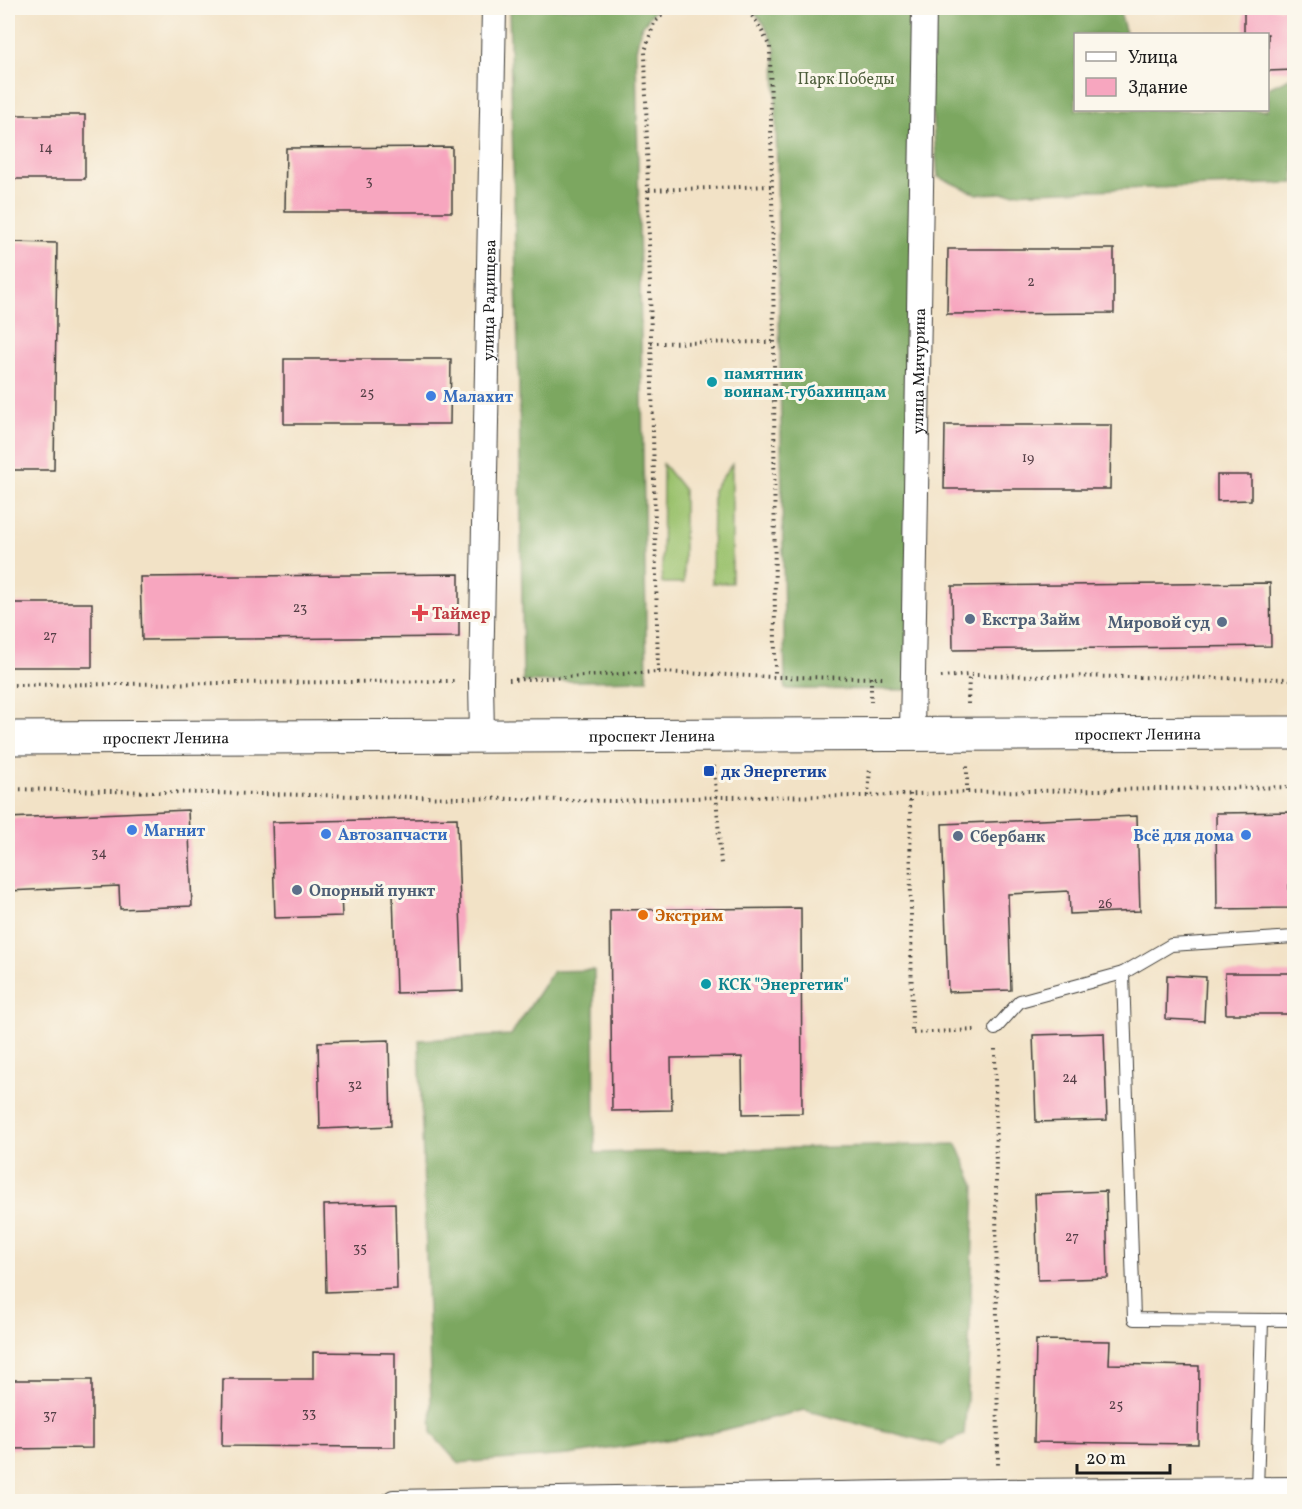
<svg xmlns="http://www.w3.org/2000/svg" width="1302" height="1509" font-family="Vollkorn,serif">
	<rect width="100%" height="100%" fill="#fbf7ec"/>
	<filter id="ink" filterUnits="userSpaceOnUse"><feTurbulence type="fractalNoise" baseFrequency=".0167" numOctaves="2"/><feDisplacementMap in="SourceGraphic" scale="12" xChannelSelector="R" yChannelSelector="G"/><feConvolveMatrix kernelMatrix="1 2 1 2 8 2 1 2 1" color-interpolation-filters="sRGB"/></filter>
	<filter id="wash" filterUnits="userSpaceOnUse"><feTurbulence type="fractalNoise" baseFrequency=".008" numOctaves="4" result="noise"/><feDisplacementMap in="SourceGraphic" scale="24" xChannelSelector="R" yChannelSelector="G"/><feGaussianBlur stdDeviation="1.35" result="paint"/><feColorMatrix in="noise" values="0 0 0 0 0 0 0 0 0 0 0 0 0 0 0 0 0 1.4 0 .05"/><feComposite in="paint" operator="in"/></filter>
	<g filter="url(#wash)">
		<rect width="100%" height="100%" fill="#f2e2c6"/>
		<g fill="#9ac16c" stroke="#5b6e44" stroke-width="1.5">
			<polygon points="663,464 684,490 684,583 662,583"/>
			<polygon points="732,464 732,583 712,583 713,490"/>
		</g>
		<g fill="#7ba760" stroke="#4c623e" stroke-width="1.5">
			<polygon points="509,8 656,8 641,28 636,50 647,680 523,682 519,390"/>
			<polygon points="751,8 916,8 914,690 785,689 775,48 764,24"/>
			<polygon points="930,8 1119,8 1126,34 1076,34 1076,110 1268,110 1268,88 1294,76 1294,183 977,194 938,177 930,90"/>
			<polygon points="594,970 595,1153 957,1144 975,1186 967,1397 964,1435 940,1445 804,1410 711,1433 569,1455 458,1463 432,1434 419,1040 511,1035 553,971"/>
		</g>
		<g id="blocks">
			<g fill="#f7a6bf">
				<polygon points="1244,8 1294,8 1294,70 1268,71 1268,34 1244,34"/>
				<rect x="8" y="115" width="77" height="64"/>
				<polygon points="452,147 452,212 285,212 286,148"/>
				<polygon points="8,242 57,243 54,470 8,470"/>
				<polygon points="948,249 1114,249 1114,313 947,314"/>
				<polygon points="284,359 451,359 450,424 284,424"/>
				<polygon points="945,425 1111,425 1110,489 944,489"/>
				<polygon points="1217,475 1251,475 1251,500 1217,501"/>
				<polygon points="459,574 459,637 142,640 140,577"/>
				<polygon points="1270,583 1271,646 953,650 952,586"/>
				<rect x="8" y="603" width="84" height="64"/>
				<polygon points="188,810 192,906 120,909 119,886 8,891 8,818"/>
				<polygon points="1294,812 1294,885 1289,885 1290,908 1217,909 1216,813"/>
				<polygon points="1137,816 1140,911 1070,914 1069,891 1008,894 1011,990 948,992 942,824"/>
				<polygon points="457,818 463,991 396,993 393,893 341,893 342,916 275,918 272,822"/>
				<polygon points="801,908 802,1113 743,1114 742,1057 671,1058 672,1110 612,1111 610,910"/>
				<polygon points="1225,973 1294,973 1294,1014 1226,1014"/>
				<polygon points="1167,975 1206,977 1204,1021 1166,1019"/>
				<polygon points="1104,1033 1107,1120 1036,1122 1033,1035"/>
				<polygon points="389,1040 391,1126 320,1129 318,1042"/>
				<polygon points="1106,1191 1108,1278 1038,1280 1035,1194"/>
				<polygon points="395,1203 397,1289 326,1292 324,1205"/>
				<polygon points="1036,1340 1110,1341 1109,1364 1199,1366 1198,1444 1034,1442"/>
				<polygon points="313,1352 395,1353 395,1447 222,1446 223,1379 313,1379"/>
				<polygon points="8,1380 92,1380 92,1448 8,1449"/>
			</g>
		</g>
	</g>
	<g filter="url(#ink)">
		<use href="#blocks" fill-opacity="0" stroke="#3c3a36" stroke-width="1.5"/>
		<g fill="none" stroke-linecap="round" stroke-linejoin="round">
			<defs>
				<g id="service">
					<polyline points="1294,937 1171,945 1123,973 1134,1319 1294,1320"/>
					<polyline points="995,1029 1020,1001 1123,973"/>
					<polyline points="1257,1490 1262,1320"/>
				</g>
				<g id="minor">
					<path id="s1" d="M912 734 924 8"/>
					<path id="s2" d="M482 736 481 681 494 8"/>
					<polyline points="394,1502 998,1491 1294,1489"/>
				</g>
				<g id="secondary">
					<path id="s3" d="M8 738 1294 733"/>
				</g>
			</defs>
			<use href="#service" stroke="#3c3a36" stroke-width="14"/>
			<use href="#minor" stroke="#3c3a36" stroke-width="26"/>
			<use href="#secondary" stroke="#3c3a36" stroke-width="35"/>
			<g stroke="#3c3a36" stroke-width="4" stroke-dasharray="1.5 4.5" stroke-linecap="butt">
				<path d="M743 8C756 16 763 34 770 47L774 342 775 677"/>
				<polyline points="649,190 772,186"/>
				<polyline points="651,343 774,342"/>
				<polyline points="658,672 645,51 654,23 669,8"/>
				<polyline points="871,677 871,702"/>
				<polyline points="941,677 969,675 1294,679"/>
				<polyline points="509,680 658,672 775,677 885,678"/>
				<polyline points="8,685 454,681"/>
				<polyline points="968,704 969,676"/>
				<polyline points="714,766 721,864"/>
				<polyline points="8,789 615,801 716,797 868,796 967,792 1294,787"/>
				<polyline points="967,792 967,766"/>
				<polyline points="910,794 912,1033 975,1030"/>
				<polyline points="868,796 870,767"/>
				<polyline points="995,1049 998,1465"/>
			</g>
			<use href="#service" stroke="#fff" stroke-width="12"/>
			<use href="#minor" stroke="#fff" stroke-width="24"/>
			<use href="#secondary" stroke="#fff" stroke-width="33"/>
		</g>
	</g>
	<g fill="#0f9aa8" stroke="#fbf7ec" stroke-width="2">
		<circle cx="712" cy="382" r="6"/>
		<circle cx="706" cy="984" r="6"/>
	</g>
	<g fill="#3f7fe0" stroke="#fbf7ec" stroke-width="2">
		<circle cx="431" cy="396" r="6"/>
		<circle cx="132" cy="830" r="6"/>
		<circle cx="326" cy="834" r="6"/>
		<circle cx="1246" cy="835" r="6"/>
	</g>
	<path fill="#e0444e" stroke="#fbf7ec" stroke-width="2" d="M417 604h6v6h6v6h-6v6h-6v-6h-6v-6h6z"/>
	<g fill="#5c6f8a" stroke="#fbf7ec" stroke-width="2">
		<circle cx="970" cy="619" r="6"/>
		<circle cx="1222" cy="622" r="6"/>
		<circle cx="958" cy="836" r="6"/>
		<circle cx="297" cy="890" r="6"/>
	</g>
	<rect fill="#1a4fb4" stroke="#fbf7ec" stroke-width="2" x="703" y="765" width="12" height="12" rx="3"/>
	<circle fill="#e8710a" stroke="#fbf7ec" stroke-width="2" cx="643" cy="915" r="6"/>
	<g text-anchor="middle" stroke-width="6" stroke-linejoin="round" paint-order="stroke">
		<g font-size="14" fill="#533e45">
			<text x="46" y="152">14</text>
			<text x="369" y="185">3</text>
			<text x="1031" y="286">2</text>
			<text x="367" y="397">25</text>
			<text x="1028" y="462">19</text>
			<text x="300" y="612">23</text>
			<text x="50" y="640">27</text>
			<text x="99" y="857">34</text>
			<text x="1105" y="908">26</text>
			<text x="1070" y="1082">24</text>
			<text x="355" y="1089">32</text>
			<text x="1072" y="1241">27</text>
			<text x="360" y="1252">35</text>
			<text x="1116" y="1409">25</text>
			<text x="309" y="1417">33</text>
			<text x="50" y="1419">37</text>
		</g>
		<g font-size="16" fill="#4e5e3c" stroke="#fbf7ec">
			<text x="846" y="84">Парк Победы</text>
		</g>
		<g font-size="16" fill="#1c1c1c" stroke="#fbf7ec">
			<text dy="6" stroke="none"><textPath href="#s2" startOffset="436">улица Радищева</textPath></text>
			<text dy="6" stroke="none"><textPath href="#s1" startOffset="363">улица Мичурина</textPath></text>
			<text dy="6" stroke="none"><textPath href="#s3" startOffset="1130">проспект Ленина</textPath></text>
			<text dy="6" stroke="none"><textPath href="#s3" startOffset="644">проспект Ленина</textPath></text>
			<text dy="6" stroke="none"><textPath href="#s3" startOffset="158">проспект Ленина</textPath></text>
		</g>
		<g font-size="16" font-weight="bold" fill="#0d838f" stroke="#fbf7ec" text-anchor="start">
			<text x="724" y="379">памятник<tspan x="724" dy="18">воинам-губахинцам</tspan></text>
			<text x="718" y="990">КСК "Энергетик"</text>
		</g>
		<g font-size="16" font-weight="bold" fill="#366cbe" stroke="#fbf7ec" text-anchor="start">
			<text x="443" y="402">Малахит</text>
			<text x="144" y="836">Магнит</text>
			<text x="338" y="840">Автозапчасти</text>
			<text x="1234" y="841" text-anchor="end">Всё для дома</text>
		</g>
		<g font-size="16" font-weight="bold" fill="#be3a42" stroke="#fbf7ec" text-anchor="start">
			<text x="432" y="619">Таймер</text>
		</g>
		<g font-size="16" font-weight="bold" fill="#4e5e75" stroke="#fbf7ec" text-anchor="start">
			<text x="982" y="625">Екстра Займ</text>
			<text x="1210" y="628" text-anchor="end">Мировой суд</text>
			<text x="970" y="842">Сбербанк</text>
			<text x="309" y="896">Опорный пункт</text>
		</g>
		<g font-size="16" font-weight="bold" fill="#164399" stroke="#fbf7ec" text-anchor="start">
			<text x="721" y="777">дк Энергетик</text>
		</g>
		<g font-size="16" font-weight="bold" fill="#c56008" stroke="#fbf7ec" text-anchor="start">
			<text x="655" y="921">Экстрим</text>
		</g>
	</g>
	<rect width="1302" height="1509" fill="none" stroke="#fbf7ec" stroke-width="30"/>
	<rect x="1074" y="33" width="195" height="78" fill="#fbf7ec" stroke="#a29f99" stroke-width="1.5"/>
	<rect x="1086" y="52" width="30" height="9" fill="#ffffff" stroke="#a29f99" stroke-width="1.5"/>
	<text x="1128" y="63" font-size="18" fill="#1c1c1c">Улица</text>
	<rect x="1086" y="78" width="30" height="18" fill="#f7a6bf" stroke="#a29f99" stroke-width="1.5"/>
	<text x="1128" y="93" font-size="18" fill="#1c1c1c">Здание</text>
	<path d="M1077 1464v9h93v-9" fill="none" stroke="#1c1c1c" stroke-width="3"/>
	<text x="1086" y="1464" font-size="18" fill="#1c1c1c" stroke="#fbf7ec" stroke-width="4.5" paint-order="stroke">20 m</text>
</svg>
